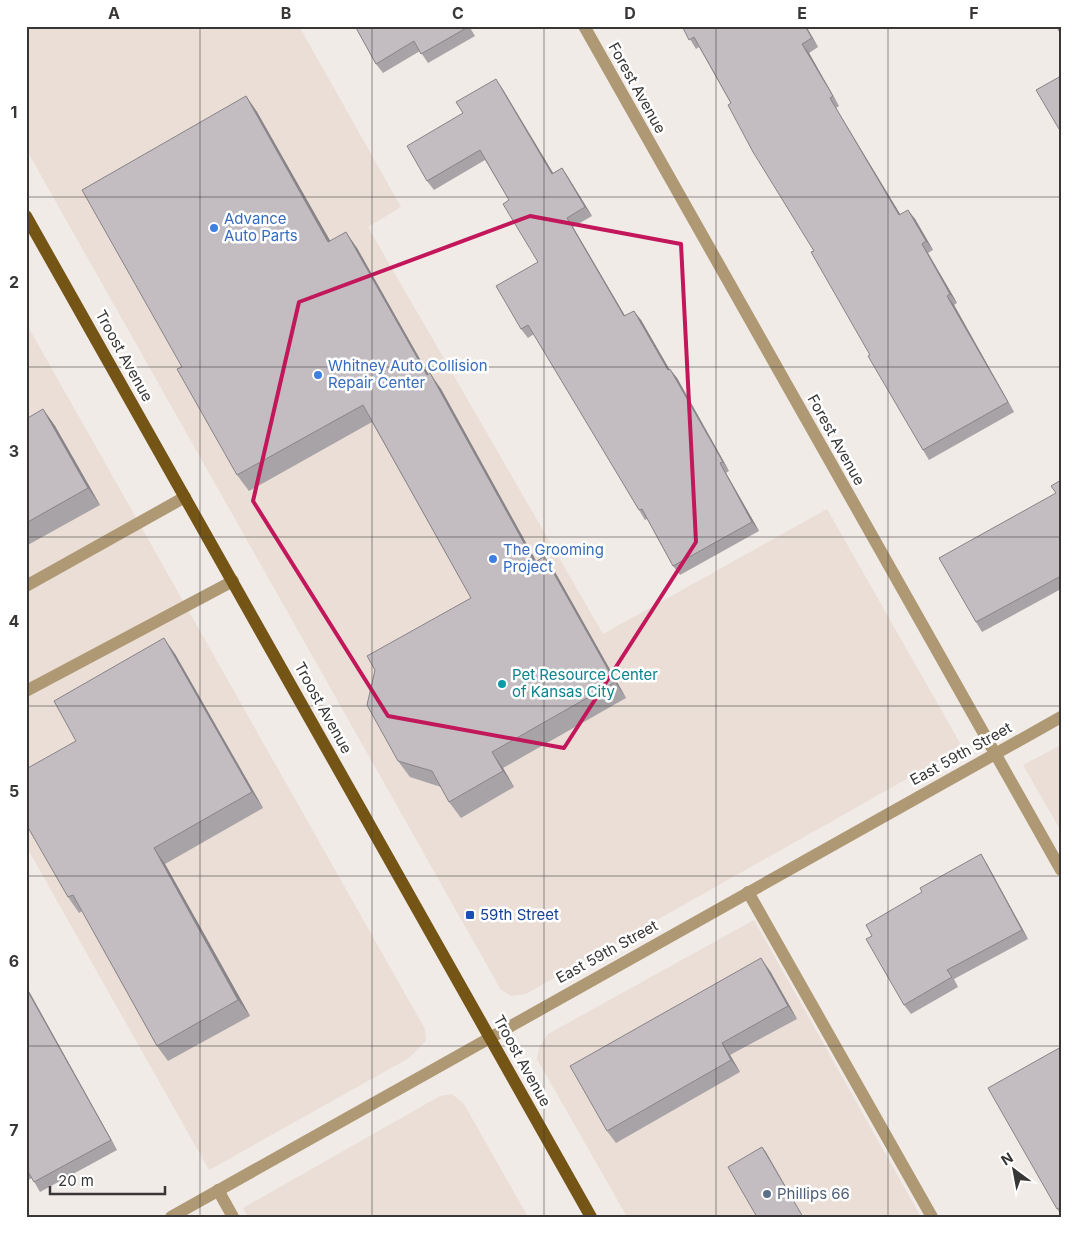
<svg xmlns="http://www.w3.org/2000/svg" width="1087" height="1243" font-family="Inter,sans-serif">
	<rect width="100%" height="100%" fill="#f1ebe7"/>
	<g fill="#eaded6">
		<polygon points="26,26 299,26 401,207 368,227 603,634 827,509 960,743 958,750 526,994 511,996 501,990 26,149"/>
		<polygon points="26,323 425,1029 426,1041 409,1058 209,1170 26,846"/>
		<polygon points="1061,745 1061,831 1023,765"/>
		<polygon points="754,920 921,1217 627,1217 537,1059 539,1047 548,1034"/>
		<polygon points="452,1094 464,1104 528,1217 248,1217 243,1208 440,1096"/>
	</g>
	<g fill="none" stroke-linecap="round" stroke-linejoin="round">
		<g stroke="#af9974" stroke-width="12">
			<polyline points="584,26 1061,870"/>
			<polyline points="26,586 185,497"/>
			<polyline points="26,691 233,581"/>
			<polyline points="748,892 932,1217"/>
			<polyline points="218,1190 233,1217"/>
			<polyline points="171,1217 1061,717"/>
		</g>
		<polyline stroke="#755516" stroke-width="12" points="26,216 591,1217"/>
	</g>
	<g fill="#a8a3a6">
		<polygon points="355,26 469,26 475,36 428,63 420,51 383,73 376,64"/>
		<polygon points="682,26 806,26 818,47 809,53 839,106 836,108 900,214 915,219 933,250 928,253 957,303 954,305 1014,412 929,460 923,450 814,251 699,47 696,49"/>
		<polygon points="502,88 553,173 562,168 568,177 592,216 573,227 625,316 641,320 669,369 677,378 729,471 726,473 759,531 680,575 673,566 647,519 645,520 639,510 534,334 528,338 521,329 538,262 509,200 485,160 434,190 427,181 463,113"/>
		<polygon points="246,96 257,112 330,241 357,248 428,374 441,389 536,561 544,556 555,572 626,698 503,768 514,787 461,818 449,802 441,787 410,777 398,761 471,598 372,422 249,491 237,475"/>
		<polygon points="43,409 55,426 100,505 26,546 26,419"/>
		<polygon points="1061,480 1061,589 982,632 976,622 1056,493"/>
		<polygon points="175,654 263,808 165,864 250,1016 168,1061 157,1046 82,911 79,913 68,897 76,741"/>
		<polygon points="981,854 987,864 1028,939 954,979 958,987 911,1014 904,1005 872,936 922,892"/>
		<polygon points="770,971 797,1019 730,1055 740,1072 616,1143 607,1131"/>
		<polygon points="26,986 117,1150 40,1192 32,1178 26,1181"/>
		<polygon points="1061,1047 1061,1215 1057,1209"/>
	</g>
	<g fill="#888487">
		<polygon points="805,26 806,26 818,47 812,38"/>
		<polygon points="802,44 809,53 839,106 833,96"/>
		<polygon points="496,79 502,88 559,183 552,174"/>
		<polygon points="246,96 257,112 340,258 328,242"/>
		<polygon points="830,98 836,108 906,224 899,215"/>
		<polygon points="562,168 568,177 592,216 585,207"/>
		<polygon points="908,210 915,219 933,250 926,241"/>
		<polygon points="567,218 573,227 631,326 624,316"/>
		<polygon points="346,232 357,248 438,391 427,375"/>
		<polygon points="922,244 928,253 957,303 950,294"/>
		<polygon points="947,296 954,305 1014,412 1008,402"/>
		<polygon points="634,311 641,320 675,379 668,370"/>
		<polygon points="670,369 677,378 729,471 723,462"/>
		<polygon points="430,373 441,389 546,579 535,563"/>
		<polygon points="43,409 55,426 100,505 88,488"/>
		<polygon points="720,463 726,473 759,531 752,522"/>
		<polygon points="544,556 555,572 626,698 615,682"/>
		<polygon points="164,638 175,654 263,808 252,792"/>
		<polygon points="492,752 503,768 514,787 503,771"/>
		<polygon points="154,848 165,864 250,1016 238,1000"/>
		<polygon points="981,854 987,864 1028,939 1022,930"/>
		<polygon points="761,958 770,971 797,1019 788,1006"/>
		<polygon points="26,986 117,1150 111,1140 26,988"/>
		<polygon points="722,1043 730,1055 740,1072 731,1060"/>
		<polygon points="762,1147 766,1152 803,1217"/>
	</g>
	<g fill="#c3bdc1" stroke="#888487">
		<polygon points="355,26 468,26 468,27 421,54 414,41 376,64"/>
		<polygon points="682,26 805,26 812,38 802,44 833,96 830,98 899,215 908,210 926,241 922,244 950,294 947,296 1008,402 923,450 868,356 870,355 811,252 814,251 753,152 728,105 731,103 694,37 689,40"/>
		<polygon points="1056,26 1061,26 1061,34"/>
		<polygon points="1061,76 1061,128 1059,129 1036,90"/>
		<polygon points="496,79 552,174 562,168 585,207 567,218 624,316 634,311 668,370 670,369 723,462 720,463 752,522 673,566 642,509 639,510 528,325 521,329 496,286 538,262 503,204 509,200 480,150 427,181 407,146 463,113 456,102"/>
		<polygon points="246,96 328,242 346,232 427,375 430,373 535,563 544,556 615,682 492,752 503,771 449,802 432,771 398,761 367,705 375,670 367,656 471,598 363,405 237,475 177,369 182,367 82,190"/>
		<polygon points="43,409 88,488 26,523 26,419"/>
		<polygon points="1061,480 1061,576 976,622 939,558 1056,493 1051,486"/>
		<polygon points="164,638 252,792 154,848 238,1000 157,1046 73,895 68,897 26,824 26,769 76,741 54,701"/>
		<polygon points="981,854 1022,930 947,970 952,977 904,1005 866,939 872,936 866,925 922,892 920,888"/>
		<polygon points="761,958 788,1006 722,1043 731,1060 607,1131 570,1066"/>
		<polygon points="26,988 111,1140 34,1182 26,1168"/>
		<polygon points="1061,1047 1061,1207 1057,1209 988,1088"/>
		<polygon points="762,1147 803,1217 757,1217 728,1167"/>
	</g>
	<path fill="none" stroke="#c2185b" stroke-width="4" stroke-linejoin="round" d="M530 216 681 244 696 542 564 748 388 716 253 501 299 302Z"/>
	<path fill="none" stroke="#393736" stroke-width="1" stroke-opacity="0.55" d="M200 26V1217M372 26V1217M544 26V1217M716 26V1217M888 26V1217M26 197H1061M26 367H1061M26 537H1061M26 706H1061M26 876H1061M26 1046H1061"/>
	<g fill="#3f7fe0" stroke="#fff" stroke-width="2">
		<circle cx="214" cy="228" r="5"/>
		<circle cx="318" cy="375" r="5"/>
		<circle cx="493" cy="559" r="5"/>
	</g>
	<circle fill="#0f9aa8" stroke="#fff" stroke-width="2" cx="502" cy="684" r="5"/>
	<rect fill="#1a4fb4" stroke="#fff" stroke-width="2" x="465" y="910" width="10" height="10" rx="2.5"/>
	<circle fill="#5c6f8a" stroke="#fff" stroke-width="2" cx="767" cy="1194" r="5"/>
	<g text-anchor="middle" stroke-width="5" stroke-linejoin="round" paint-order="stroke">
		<g font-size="15" fill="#393736" stroke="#fff">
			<text transform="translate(637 88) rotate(61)" y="5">Forest Avenue</text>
			<text transform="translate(124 356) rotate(61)" y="5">Troost Avenue</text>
			<text transform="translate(836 440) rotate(61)" y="5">Forest Avenue</text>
			<text transform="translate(323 708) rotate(61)" y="5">Troost Avenue</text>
			<text transform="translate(961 754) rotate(-29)" y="5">East 59th Street</text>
			<text transform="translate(607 952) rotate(-29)" y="5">East 59th Street</text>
			<text transform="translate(522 1061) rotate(61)" y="5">Troost Avenue</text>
		</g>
		<g font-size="15" fill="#366cbe" stroke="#fff" text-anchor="start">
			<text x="224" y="224">Advance<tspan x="224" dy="17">Auto Parts</tspan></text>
			<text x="328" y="371">Whitney Auto Collision<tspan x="328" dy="17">Repair Center</tspan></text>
			<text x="503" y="555">The Grooming<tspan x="503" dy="17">Project</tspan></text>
		</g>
		<g font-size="15" fill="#0d838f" stroke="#fff" text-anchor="start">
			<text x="512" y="680">Pet Resource Center<tspan x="512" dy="17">of Kansas City</tspan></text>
		</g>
		<g font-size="15" fill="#164399" stroke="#fff" text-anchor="start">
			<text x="480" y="920">59th Street</text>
		</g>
		<g font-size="15" fill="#4e5e75" stroke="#fff" text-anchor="start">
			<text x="777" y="1199">Phillips 66</text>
		</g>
	</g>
	<rect width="1087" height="1243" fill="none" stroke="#ffffff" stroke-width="55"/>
	<g transform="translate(1014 1170) rotate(328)" stroke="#ffffff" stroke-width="4" paint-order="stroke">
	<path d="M0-4L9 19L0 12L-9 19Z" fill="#393736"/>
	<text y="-8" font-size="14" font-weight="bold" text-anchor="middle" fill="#393736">N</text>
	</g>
	<path d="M50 1186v8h115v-8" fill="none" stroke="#393736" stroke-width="2.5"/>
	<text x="58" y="1186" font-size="15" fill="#393736" stroke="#ffffff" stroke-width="4" paint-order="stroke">20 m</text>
	<rect x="28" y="28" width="1032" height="1188" fill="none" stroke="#393736" stroke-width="2"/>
	<g font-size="16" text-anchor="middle" font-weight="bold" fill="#393736">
		<text x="114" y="19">A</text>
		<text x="286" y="19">B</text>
		<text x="458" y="19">C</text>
		<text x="630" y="19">D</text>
		<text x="802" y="19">E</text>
		<text x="974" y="19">F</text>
		<text x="14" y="118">1</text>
		<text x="14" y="288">2</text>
		<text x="14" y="457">3</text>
		<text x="14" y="627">4</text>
		<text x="14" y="797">5</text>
		<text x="14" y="967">6</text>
		<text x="14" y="1136">7</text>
	</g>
</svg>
